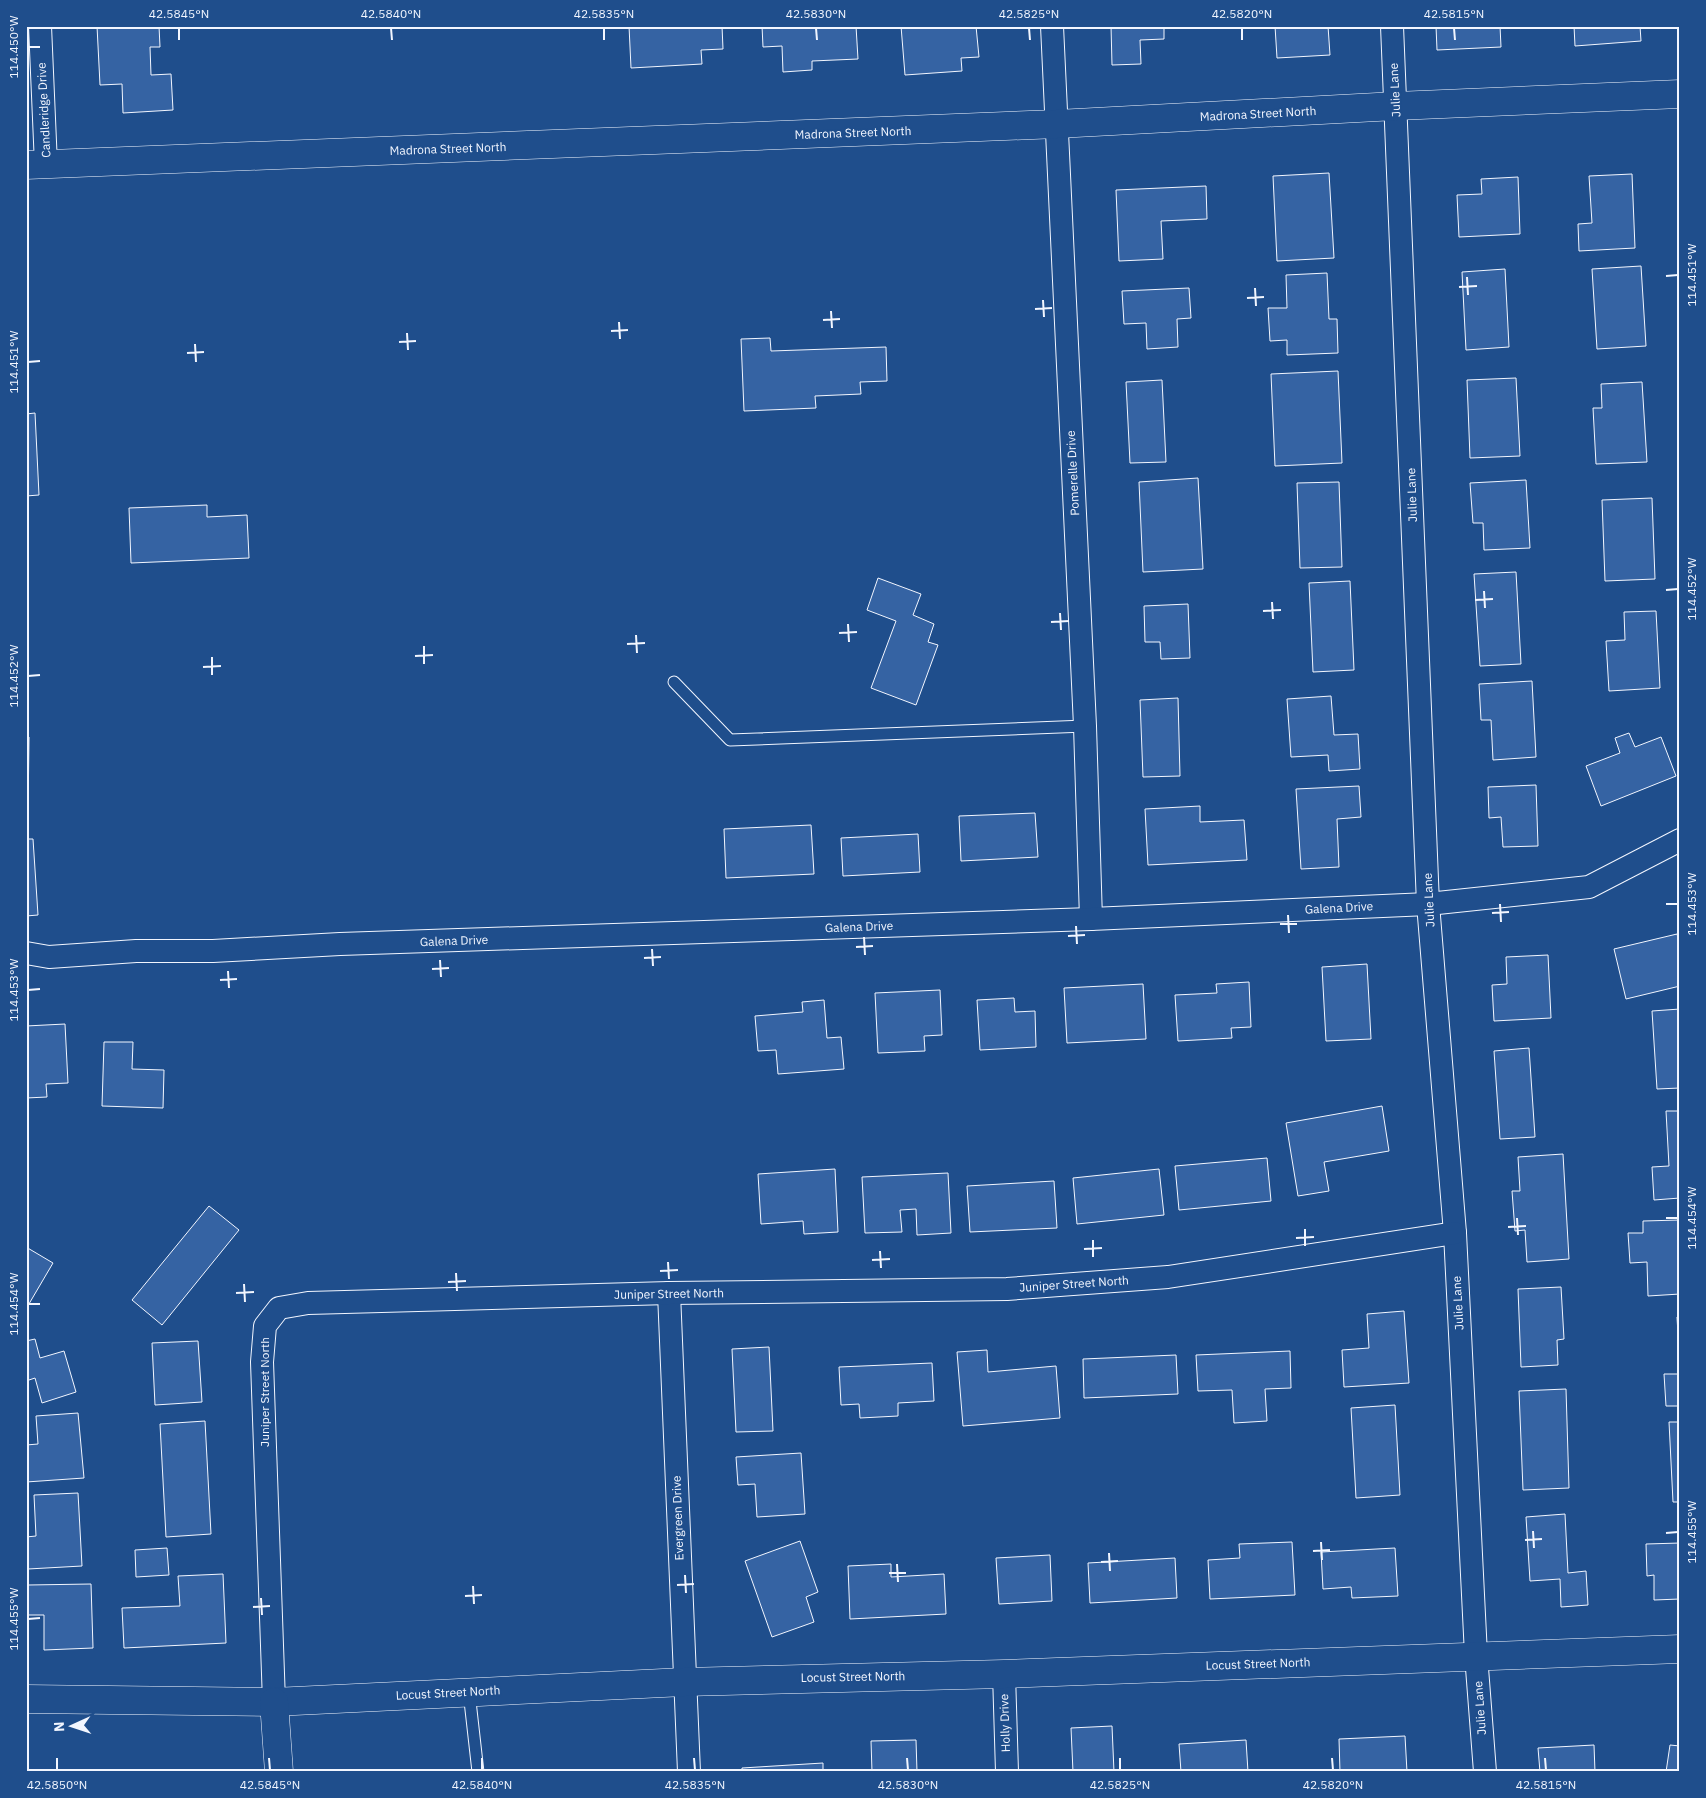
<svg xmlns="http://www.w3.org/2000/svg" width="1706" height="1798" font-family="'IBM Plex Sans',sans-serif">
	<rect width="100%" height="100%" fill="#1f4e8c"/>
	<g fill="#3563a3" stroke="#f2f6ff">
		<polygon points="97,26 159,26 160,47 150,47 151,75 171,74 173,110 123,113 122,84 100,85"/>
		<polygon points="629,26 722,26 723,49 701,50 702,64 631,68"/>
		<polygon points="762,26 856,26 858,59 812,61 812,70 783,72 782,46 763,47"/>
		<polygon points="901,26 976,26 979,57 961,58 962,71 905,75"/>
		<polygon points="1111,26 1164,26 1164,39 1140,40 1141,64 1112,65"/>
		<polygon points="1275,26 1328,26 1330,55 1277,58"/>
		<polygon points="1436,26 1500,26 1501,47 1437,50"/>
		<polygon points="1574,26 1640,26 1641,41 1575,46"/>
		<polygon points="1329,173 1334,258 1277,261 1273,176"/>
		<polygon points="1632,174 1635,248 1579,251 1578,224 1592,223 1589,176"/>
		<polygon points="1518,177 1520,234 1459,237 1457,195 1482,194 1481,179"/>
		<polygon points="1206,186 1207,219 1161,221 1163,259 1119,261 1116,190"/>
		<polygon points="1641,266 1646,346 1597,349 1592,269"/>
		<polygon points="1505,269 1509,347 1466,350 1462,272"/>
		<polygon points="1327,273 1329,319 1337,319 1338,353 1287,355 1287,340 1270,341 1268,308 1287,308 1286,275"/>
		<polygon points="1189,288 1191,318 1177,319 1178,347 1147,349 1146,323 1124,324 1122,291"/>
		<polygon points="770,338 771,351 886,347 887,381 860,382 861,394 815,396 816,408 744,411 741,339"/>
		<polygon points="1338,371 1342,463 1275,466 1271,374"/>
		<polygon points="1516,378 1520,456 1470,458 1467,380"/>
		<polygon points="1162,380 1166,462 1130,463 1126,382"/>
		<polygon points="1642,382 1647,462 1596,464 1593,408 1602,408 1601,384"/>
		<polygon points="35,413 39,495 26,496 26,414"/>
		<polygon points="1198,478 1203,569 1143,572 1139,482"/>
		<polygon points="1526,480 1530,548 1484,550 1483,523 1473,523 1470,483"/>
		<polygon points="1339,482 1342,567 1300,568 1297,483"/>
		<polygon points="1652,498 1655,579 1605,581 1602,500"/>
		<polygon points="207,505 207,517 247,515 249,558 131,563 129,508"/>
		<polygon points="1516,572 1521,664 1480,666 1474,574"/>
		<polygon points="878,578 921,594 913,615 934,624 928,642 938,645 916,705 871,688 896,621 867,610"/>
		<polygon points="1350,581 1354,670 1313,672 1309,583"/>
		<polygon points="1188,604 1190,658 1161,659 1160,642 1145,642 1144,606"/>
		<polygon points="1656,611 1660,688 1609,691 1606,641 1625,640 1624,612"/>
		<polygon points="1532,681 1536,757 1493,760 1491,720 1481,720 1479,684"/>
		<polygon points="1331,696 1334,735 1358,734 1360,769 1329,771 1328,755 1291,757 1287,699"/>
		<polygon points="1178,698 1180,776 1143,777 1140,700"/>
		<polygon points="1629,733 1635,747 1661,737 1676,776 1601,806 1586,766 1620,753 1615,738"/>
		<polygon points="26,737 29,737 28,815 26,815"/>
		<polygon points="1536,785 1538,846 1503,847 1501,817 1489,818 1488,787"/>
		<polygon points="1359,786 1361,817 1337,819 1339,867 1301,869 1296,789"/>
		<polygon points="1200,806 1200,822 1244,820 1247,860 1148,865 1145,809"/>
		<polygon points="1035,813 1038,857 961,861 959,816"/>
		<polygon points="811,825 814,874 726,878 724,829"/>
		<polygon points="918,834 920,872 843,876 841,838"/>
		<polygon points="26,839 33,839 38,915 26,916"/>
		<polygon points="1677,934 1680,945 1680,986 1626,999 1614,949"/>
		<polygon points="1548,955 1551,1018 1494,1021 1492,985 1507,984 1506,957"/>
		<polygon points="1367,964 1371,1039 1326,1041 1322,967"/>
		<polygon points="1249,982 1251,1027 1231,1028 1232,1038 1178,1041 1175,995 1217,993 1216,984"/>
		<polygon points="1143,984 1146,1039 1067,1043 1064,988"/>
		<polygon points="940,990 942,1035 924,1036 925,1051 878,1053 875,993"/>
		<polygon points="1014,998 1015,1012 1035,1011 1036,1047 980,1050 977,1000"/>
		<polygon points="824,1000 827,1038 841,1037 844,1069 778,1074 776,1050 758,1051 755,1016 803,1012 802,1002"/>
		<polygon points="1680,1009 1680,1088 1657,1089 1652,1011"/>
		<polygon points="65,1024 68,1083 46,1084 47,1097 26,1098 26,1026"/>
		<polygon points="104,1042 133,1042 132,1069 164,1070 163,1108 102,1106"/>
		<polygon points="1529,1048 1535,1137 1500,1139 1494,1051"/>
		<polygon points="1382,1106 1389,1151 1324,1162 1329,1191 1298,1196 1286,1123"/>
		<polygon points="1666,1111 1680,1111 1680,1198 1654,1200 1652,1167 1669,1166"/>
		<polygon points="1563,1154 1569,1259 1527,1262 1525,1230 1515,1231 1512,1191 1520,1191 1518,1157"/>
		<polygon points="1267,1158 1271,1201 1179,1210 1175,1166"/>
		<polygon points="835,1169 838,1232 804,1234 803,1221 761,1224 758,1174"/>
		<polygon points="1159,1169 1164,1215 1077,1224 1073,1178"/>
		<polygon points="948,1173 951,1233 917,1235 916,1209 900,1210 902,1232 865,1233 862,1177"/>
		<polygon points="1054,1181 1057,1228 970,1232 967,1186"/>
		<polygon points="209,1206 239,1230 162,1325 132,1300"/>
		<polygon points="1680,1220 1680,1294 1648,1296 1647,1262 1630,1263 1628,1233 1643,1233 1643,1221"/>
		<polygon points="26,1247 53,1263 26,1309"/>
		<polygon points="1561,1287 1564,1339 1557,1340 1558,1365 1521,1367 1518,1289"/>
		<polygon points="1404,1311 1409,1383 1344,1387 1342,1350 1369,1348 1367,1314"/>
		<polygon points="1680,1316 1680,1369 1677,1317"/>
		<polygon points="35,1339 40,1358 64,1351 76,1392 42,1403 35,1378 26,1381 26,1341"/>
		<polygon points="198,1341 202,1402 155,1405 152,1343"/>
		<polygon points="769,1347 773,1431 736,1432 732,1349"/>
		<polygon points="987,1350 988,1372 1056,1366 1060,1418 963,1426 957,1352"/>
		<polygon points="1290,1351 1291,1388 1265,1389 1267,1421 1234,1423 1232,1390 1198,1391 1196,1355"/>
		<polygon points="1176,1355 1178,1394 1084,1398 1083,1359"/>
		<polygon points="932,1363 934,1401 898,1403 898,1416 860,1418 859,1404 841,1405 839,1367"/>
		<polygon points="1664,1374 1680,1374 1680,1406 1666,1406"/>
		<polygon points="1566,1389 1569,1488 1523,1490 1519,1391"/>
		<polygon points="1395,1405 1400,1495 1356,1498 1351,1408"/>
		<polygon points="78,1413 84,1478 26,1482 26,1445 38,1444 36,1416"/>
		<polygon points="205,1421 211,1534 166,1537 160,1424"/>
		<polygon points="1669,1422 1680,1422 1680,1502 1673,1502"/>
		<polygon points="801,1453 805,1514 757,1517 755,1484 738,1485 736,1457"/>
		<polygon points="78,1493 82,1566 28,1569 26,1537 36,1536 34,1495"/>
		<polygon points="1565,1514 1568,1573 1586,1571 1588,1605 1561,1607 1560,1579 1530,1581 1526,1517"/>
		<polygon points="800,1541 818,1592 806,1597 814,1622 772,1637 745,1561"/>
		<polygon points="1292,1542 1295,1595 1210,1599 1208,1560 1240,1558 1239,1544"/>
		<polygon points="1680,1543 1680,1599 1654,1600 1654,1575 1647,1576 1646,1544"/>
		<polygon points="167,1548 169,1575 136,1577 135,1550"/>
		<polygon points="1395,1548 1398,1596 1352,1598 1351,1587 1323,1589 1321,1552"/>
		<polygon points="1050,1555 1052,1601 999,1604 996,1558"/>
		<polygon points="1175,1558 1177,1598 1090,1603 1088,1563"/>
		<polygon points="891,1564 891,1577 944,1574 946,1614 850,1619 848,1566"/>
		<polygon points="223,1574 226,1643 124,1648 122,1608 180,1606 178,1576"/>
		<polygon points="91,1584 93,1648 44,1650 44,1615 28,1615 28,1585"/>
		<polygon points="1112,1726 1114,1772 1073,1772 1071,1728"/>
		<polygon points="1405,1736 1407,1772 1340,1772 1339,1739"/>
		<polygon points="916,1740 917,1772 872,1772 871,1741"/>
		<polygon points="1246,1740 1248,1772 1181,1772 1179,1744"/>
		<polygon points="1594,1745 1595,1772 1540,1772 1538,1748"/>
		<polygon points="1670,1745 1680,1746 1680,1772 1666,1772"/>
		<polygon points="823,1763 823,1772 742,1772 742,1768"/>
	</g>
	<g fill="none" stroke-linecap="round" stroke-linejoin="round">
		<defs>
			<g id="lane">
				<polyline points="674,682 730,740 1085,726"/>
				<polyline points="469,1692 478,1772"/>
			</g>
			<g id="street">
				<polyline points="40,26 46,165"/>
				<polyline points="1052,26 1085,726 1091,919"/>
				<polyline points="1392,26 1428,904 1455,1233 1476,1655 1485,1772"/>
				<polyline points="26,953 49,957 136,951 213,951 340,944 1091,919 1428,904 1589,887 1680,840"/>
				<polyline points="669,1293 689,1772"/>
				<polyline points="1004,1674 1007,1772"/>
				<polyline points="274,1702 262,1362 265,1326 279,1308 308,1303 669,1293 1007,1289 1168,1277 1455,1233"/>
			</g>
			<g id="secondary">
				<polyline points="26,165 1057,124 1396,106 1680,94"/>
				<polyline points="26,1699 274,1702 684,1682 1004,1674 1680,1649"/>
				<polyline points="274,1702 279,1772"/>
			</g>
		</defs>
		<use href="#lane" stroke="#f2f6ff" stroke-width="13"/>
		<use href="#street" stroke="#f2f6ff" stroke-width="24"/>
		<use href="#secondary" stroke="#f2f6ff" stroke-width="29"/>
		<use href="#lane" stroke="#1f4e8c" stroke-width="11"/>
		<use href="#street" stroke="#1f4e8c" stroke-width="22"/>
		<use href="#secondary" stroke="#1f4e8c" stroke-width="28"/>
	</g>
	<path fill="none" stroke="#f2f6ff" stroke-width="2" d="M179 28V40M391 28 392 40M604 28V40M816 28 817 40M1029 28 1030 40M1242 28V40M1454 28 1455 40M28 47H40M1666 276 1678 275M1467 277 1468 295M1459 287 1477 286M1255 288 1256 306M1247 298 1264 297M1043 300 1044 317M1035 309 1052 308M831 311 832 328M823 320 840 319M619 322 620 339M611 331 628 330M407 333 408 350M399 342 416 341M195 344 196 362M187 353 204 352M28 362 40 361M1666 590 1678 589M1484 591 1485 608M1475 600 1493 599M1272 602 1273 619M1263 611 1281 610M1060 613 1061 630M1051 622 1069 621M848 624 849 642M839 633 857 632M636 635 637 653M627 644 645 643M424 646V664M415 656 433 655M212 657V675M203 667 221 666M28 676 40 675M1500 904 1501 922M1666 904H1678M1492 913 1509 912M1288 915 1289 933M1280 924H1297M1076 926 1077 944M1068 936 1085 935M864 937 865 955M856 947 873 946M652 949 653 966M644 958 661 957M440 960 441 977M432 969 449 968M228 971 229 988M220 980 237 979M28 990 40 989M1517 1218 1518 1235M1666 1218H1678M1508 1227 1526 1226M1305 1229V1246M1296 1238 1314 1237M1093 1240V1257M1084 1249 1102 1248M880 1251 881 1268M872 1260 890 1259M668 1262 669 1279M660 1271 678 1270M456 1273 457 1291M448 1282 466 1281M244 1284 245 1302M236 1293 254 1292M28 1304H40M1533 1531 1534 1548M1666 1533 1678 1532M1525 1540 1542 1539M1321 1542 1322 1560M1313 1551 1330 1550M1109 1553 1110 1571M1101 1562 1118 1561M897 1564 898 1582M889 1573H906M685 1575 686 1593M677 1585 694 1584M473 1586 474 1604M465 1596 482 1595M261 1598 262 1615M253 1607 270 1606M28 1619 40 1618M57 1758V1770M269 1758 270 1770M482 1758V1770M694 1758 695 1770M907 1758 908 1770M1120 1758V1770M1332 1758 1333 1770M1545 1758 1546 1770"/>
	<g text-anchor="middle" stroke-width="4" stroke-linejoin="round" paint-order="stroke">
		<g font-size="12" fill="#f2f6ff" stroke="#1f4e8c">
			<text transform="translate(1395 90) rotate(-93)" y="4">Julie Lane</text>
			<text transform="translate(44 110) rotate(-93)" y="4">Candleridge Drive</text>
			<text transform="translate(1258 114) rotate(-3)" y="4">Madrona Street North</text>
			<text transform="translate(853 133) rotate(-2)" y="4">Madrona Street North</text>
			<text transform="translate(448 149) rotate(-2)" y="4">Madrona Street North</text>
			<text transform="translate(1073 473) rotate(-93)" y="4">Pomerelle Drive</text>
			<text transform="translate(1412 495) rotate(-92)" y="4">Julie Lane</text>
			<text transform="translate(1429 900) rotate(-93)" y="4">Julie Lane</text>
			<text transform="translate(1339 908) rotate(-3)" y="4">Galena Drive</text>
			<text transform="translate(859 927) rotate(-2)" y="4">Galena Drive</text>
			<text transform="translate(454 941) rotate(-2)" y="4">Galena Drive</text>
			<text transform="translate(1074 1284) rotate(-4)" y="4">Juniper Street North</text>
			<text transform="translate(669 1294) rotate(-1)" y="4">Juniper Street North</text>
			<text transform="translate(1458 1303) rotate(-93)" y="4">Julie Lane</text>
			<text transform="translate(265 1392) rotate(-90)" y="4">Juniper Street North</text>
			<text transform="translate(678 1518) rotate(-92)" y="4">Evergreen Drive</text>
			<text transform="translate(1258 1664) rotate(-2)" y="4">Locust Street North</text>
			<text transform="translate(853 1677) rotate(-1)" y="4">Locust Street North</text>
			<text transform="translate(448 1693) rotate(-3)" y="4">Locust Street North</text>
			<text transform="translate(1480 1708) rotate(-94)" y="4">Julie Lane</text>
			<text transform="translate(1005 1723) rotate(-92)" y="4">Holly Drive</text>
		</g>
	</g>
	<rect width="1706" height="1798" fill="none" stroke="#1f4e8c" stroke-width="55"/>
	<g transform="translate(72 1726) rotate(267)" stroke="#1f4e8c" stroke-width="4" paint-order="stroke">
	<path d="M0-4L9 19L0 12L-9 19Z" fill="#f2f6ff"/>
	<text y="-8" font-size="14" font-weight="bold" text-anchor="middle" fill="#f2f6ff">N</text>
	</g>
	<rect x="28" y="28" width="1650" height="1742" fill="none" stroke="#f2f6ff" stroke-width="2"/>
	<g font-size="12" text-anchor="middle" fill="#f2f6ff">
		<text x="179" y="18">42.5845°N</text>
		<text x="391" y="18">42.5840°N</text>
		<text x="604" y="18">42.5835°N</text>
		<text x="816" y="18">42.5830°N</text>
		<text x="1029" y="18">42.5825°N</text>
		<text x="1242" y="18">42.5820°N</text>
		<text x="1454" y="18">42.5815°N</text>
		<text transform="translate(14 47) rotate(-90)" y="4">114.450°W</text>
		<text transform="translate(1692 275) rotate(-90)" y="4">114.451°W</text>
		<text transform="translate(14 362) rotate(-90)" y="4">114.451°W</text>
		<text transform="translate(1692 589) rotate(-90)" y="4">114.452°W</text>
		<text transform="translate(14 676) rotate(-90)" y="4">114.452°W</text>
		<text transform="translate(1692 904) rotate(-90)" y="4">114.453°W</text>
		<text transform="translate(14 990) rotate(-90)" y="4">114.453°W</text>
		<text transform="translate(1692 1218) rotate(-90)" y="4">114.454°W</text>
		<text transform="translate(14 1304) rotate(-90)" y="4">114.454°W</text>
		<text transform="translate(1692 1532) rotate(-90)" y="4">114.455°W</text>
		<text transform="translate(14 1619) rotate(-90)" y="4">114.455°W</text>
		<text x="57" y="1789">42.5850°N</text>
		<text x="270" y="1789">42.5845°N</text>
		<text x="482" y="1789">42.5840°N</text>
		<text x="695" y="1789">42.5835°N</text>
		<text x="908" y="1789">42.5830°N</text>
		<text x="1120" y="1789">42.5825°N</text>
		<text x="1333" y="1789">42.5820°N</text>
		<text x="1546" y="1789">42.5815°N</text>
	</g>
</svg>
